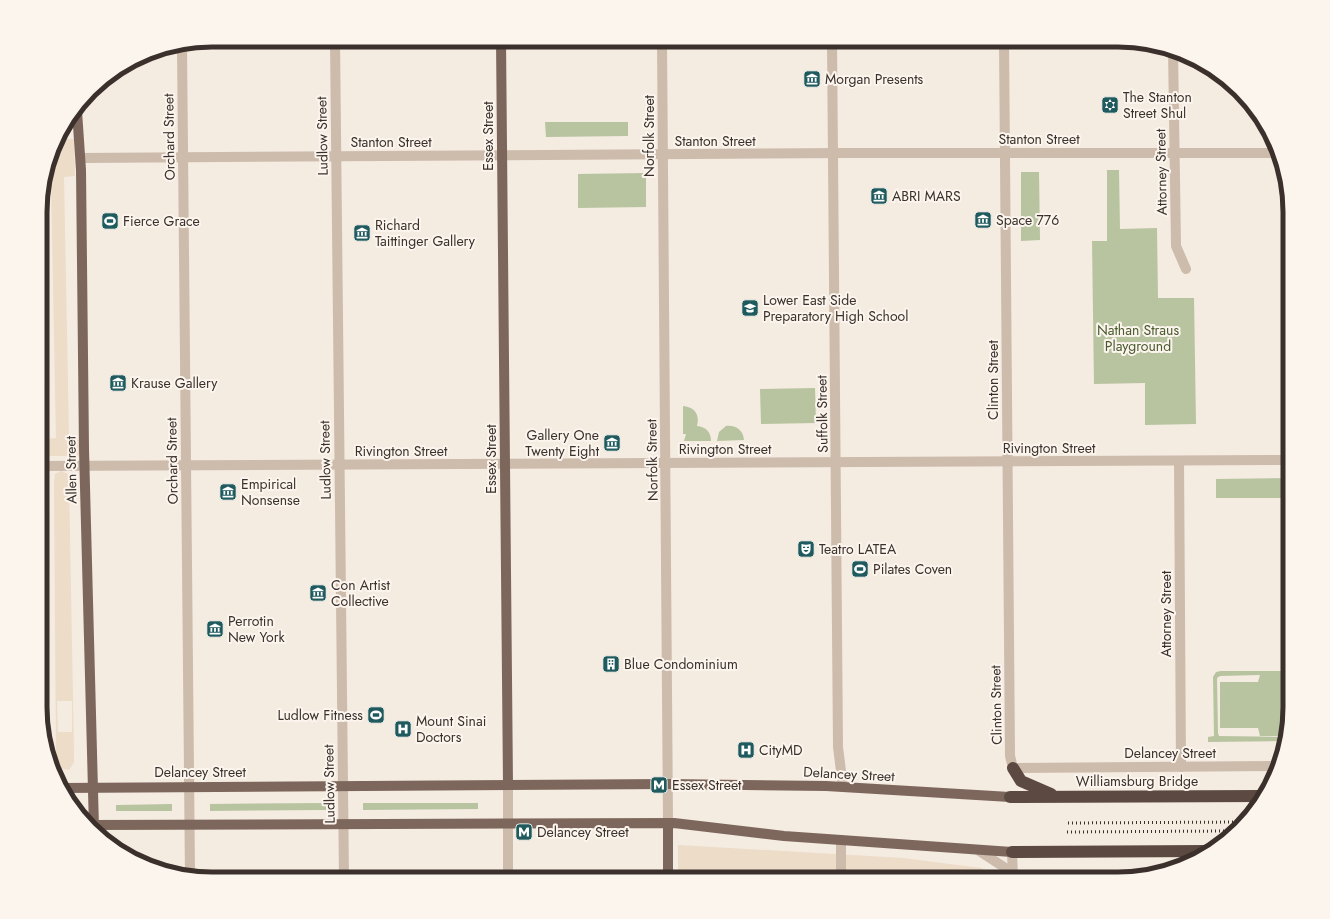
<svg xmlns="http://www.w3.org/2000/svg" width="1330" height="919" font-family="Jost,sans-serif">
	<rect width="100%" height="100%" fill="#f4ebe1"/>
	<g fill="#b8c4a0">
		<polygon points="545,122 628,122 628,136 546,137"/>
		<polygon points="1107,170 1119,170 1120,229 1157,228 1158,298 1194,298 1196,424 1145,425 1145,383 1094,384 1092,241 1107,241"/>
		<polygon points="1021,172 1039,172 1040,240 1021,241"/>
		<polygon points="646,173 646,207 578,208 578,174"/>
		<polygon points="815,388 816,423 761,424 760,389"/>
		<path d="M683 406C695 407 700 415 697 426 706 427 711 432 711 441H684L686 434H683Z"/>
		<path d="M726 426C736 425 743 430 744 440L717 441 719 432Z"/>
		<polygon points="1290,478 1290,498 1216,498 1216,479"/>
		<polygon points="1221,671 1290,671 1290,718 1286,736 1260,736 1258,728 1220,728 1220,682 1258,682 1260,675 1220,676 1217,678 1218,733 1219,736 1286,737 1285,741 1208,742 1208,737 1214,736 1213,677 1216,672"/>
		<polygon points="326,803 326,810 210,811 210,804"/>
		<polygon points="363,803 478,803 478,809 363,810"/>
		<polygon points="172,804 172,811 116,811 116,805"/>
	</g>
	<g fill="#ecdcc8" fill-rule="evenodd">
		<polygon points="63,129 65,139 74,139 75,176 64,177 69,438 79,440 79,456 44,456 44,439 56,438 51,178 45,178 58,136"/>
		<path d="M61 471 68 474 69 482 74 754V762L69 770 60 768 56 753 54 483 55 474ZM57 701H72V732H58Z"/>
		<polygon points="678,845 903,858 981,868 993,874 994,879 678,879"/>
	</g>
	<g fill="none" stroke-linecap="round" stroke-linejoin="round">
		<g stroke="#cdbbac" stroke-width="10">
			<polyline points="335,40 344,879"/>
			<polyline points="662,40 668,823"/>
			<polyline points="832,40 838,747 843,787"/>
			<polyline points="1004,40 1010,756 1013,768 1279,766"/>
			<polyline points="182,46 190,876"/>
			<polyline points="1173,49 1176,246 1186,269"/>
			<polyline points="81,158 846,153 1277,153"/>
			<polyline points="1179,461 1181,767"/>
			<polyline points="41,466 1290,460"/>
			<polyline points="508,785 508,879"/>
			<polyline points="978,850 1022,879"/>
			<polyline points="1012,852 1013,878"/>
			<polyline points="841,879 841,840"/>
		</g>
		<g stroke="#7d675c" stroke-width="10">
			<polyline points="501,40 508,785"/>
			<polyline points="77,111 81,170 84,449 94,828"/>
			<polyline points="61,788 668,784 826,786 1010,797"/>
			<polyline points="668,823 668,879"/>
			<polyline points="91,825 674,823 784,836 1012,852"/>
		</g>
		<g stroke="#5c4a42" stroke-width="12">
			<polyline points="1013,768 1021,781 1051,794"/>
			<polyline points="1010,797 1263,796"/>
			<polyline points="1012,852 1207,851"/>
		</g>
		<g stroke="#3b302b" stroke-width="3" stroke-dasharray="1 3" stroke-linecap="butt">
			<polyline points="1068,823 1242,822"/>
			<polyline points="1067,832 1231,831"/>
		</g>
	</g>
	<defs>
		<symbol id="museum-square" viewBox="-11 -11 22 22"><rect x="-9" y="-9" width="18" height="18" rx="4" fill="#1f5a5e" stroke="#fbf5ee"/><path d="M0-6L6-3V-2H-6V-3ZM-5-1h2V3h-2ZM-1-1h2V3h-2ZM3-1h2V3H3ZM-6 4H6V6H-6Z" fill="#fff"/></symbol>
		<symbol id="synagogue-square" viewBox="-11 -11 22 22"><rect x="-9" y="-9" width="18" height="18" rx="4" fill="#1f5a5e" stroke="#fbf5ee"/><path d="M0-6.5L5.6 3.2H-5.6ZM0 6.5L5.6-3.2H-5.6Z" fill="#fff"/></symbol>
		<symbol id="stadium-square" viewBox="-11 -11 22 22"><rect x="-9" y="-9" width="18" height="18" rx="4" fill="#1f5a5e" stroke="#fbf5ee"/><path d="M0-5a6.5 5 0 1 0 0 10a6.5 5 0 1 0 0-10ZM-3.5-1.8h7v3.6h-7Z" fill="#fff"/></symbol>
		<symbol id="school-square" viewBox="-11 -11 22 22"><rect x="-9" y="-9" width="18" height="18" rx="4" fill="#1f5a5e" stroke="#fbf5ee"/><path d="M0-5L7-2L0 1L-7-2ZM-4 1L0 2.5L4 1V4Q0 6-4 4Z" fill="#fff"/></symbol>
		<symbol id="theatre-square" viewBox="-11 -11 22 22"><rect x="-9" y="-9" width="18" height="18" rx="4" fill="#1f5a5e" stroke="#fbf5ee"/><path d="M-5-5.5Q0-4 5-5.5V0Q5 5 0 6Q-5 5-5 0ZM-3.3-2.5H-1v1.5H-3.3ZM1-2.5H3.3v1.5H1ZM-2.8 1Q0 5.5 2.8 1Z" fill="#fff"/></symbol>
		<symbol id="building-square" viewBox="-11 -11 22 22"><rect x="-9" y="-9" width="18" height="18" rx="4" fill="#1f5a5e" stroke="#fbf5ee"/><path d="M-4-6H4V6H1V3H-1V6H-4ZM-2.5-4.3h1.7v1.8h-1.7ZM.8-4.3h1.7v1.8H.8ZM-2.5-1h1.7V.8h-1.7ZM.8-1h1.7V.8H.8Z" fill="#fff"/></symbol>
		<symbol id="hospital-square" viewBox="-11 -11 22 22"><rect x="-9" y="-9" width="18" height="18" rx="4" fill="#1f5a5e" stroke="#fbf5ee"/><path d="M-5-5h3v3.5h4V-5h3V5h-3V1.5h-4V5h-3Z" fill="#fff"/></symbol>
		<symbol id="metro-square" viewBox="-11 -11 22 22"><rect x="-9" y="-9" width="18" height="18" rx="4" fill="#1f5a5e" stroke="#fbf5ee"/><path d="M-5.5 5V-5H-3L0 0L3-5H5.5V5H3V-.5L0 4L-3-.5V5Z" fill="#fff"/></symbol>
	</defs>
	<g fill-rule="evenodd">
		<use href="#museum-square" x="802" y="69" width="20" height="20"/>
		<use href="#synagogue-square" x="1100" y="95" width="20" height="20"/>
		<use href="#museum-square" x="869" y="186" width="20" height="20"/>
		<use href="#museum-square" x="973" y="210" width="20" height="20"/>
		<use href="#stadium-square" x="100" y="211" width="20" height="20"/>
		<use href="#museum-square" x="352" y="223" width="20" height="20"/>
		<use href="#school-square" x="740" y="298" width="20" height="20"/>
		<use href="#museum-square" x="108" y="373" width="20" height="20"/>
		<use href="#museum-square" x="602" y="433" width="20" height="20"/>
		<use href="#museum-square" x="218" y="482" width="20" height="20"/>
		<use href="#theatre-square" x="796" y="539" width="20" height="20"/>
		<use href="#stadium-square" x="850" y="559" width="20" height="20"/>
		<use href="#museum-square" x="308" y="583" width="20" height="20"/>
		<use href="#museum-square" x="205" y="619" width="20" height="20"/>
		<use href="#building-square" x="601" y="654" width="20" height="20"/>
		<use href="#stadium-square" x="366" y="705" width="20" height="20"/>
		<use href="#hospital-square" x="393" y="719" width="20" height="20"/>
		<use href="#hospital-square" x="736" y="740" width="20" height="20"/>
		<use href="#metro-square" x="649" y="775" width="20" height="20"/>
		<use href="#metro-square" x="514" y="822" width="20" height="20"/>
	</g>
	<g text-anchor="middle" stroke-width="4" stroke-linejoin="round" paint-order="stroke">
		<g font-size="14" fill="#3b302b" stroke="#fbf5ee" text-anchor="start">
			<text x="825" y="84">Morgan Presents</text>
			<text x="1123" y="102">The Stanton<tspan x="1123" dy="16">Street Shul</tspan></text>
			<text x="892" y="201">ABRI MARS</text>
			<text x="996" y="225">Space 776</text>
			<text x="123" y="226">Fierce Grace</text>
			<text x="375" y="230">Richard<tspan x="375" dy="16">Taittinger Gallery</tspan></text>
			<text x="763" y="305">Lower East Side<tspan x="763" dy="16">Preparatory High School</tspan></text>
			<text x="131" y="388">Krause Gallery</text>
			<text x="599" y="440" text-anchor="end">Gallery One<tspan x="599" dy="16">Twenty Eight</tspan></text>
			<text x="241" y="489">Empirical<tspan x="241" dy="16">Nonsense</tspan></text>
			<text x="819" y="554">Teatro LATEA</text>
			<text x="873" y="574">Pilates Coven</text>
			<text x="331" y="590">Con Artist<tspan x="331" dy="16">Collective</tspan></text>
			<text x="228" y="626">Perrotin<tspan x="228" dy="16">New York</tspan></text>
			<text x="624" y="669">Blue Condominium</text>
			<text x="363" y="720" text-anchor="end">Ludlow Fitness</text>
			<text x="416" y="726">Mount Sinai<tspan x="416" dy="16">Doctors</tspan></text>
			<text x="759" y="755">CityMD</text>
			<text x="672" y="790">Essex Street</text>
			<text x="537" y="837">Delancey Street</text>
		</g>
		<g font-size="14" fill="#3b302b" stroke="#fbf5ee">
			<text transform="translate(322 136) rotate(-91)" y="5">Ludlow Street</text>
			<text transform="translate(488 136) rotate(-90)" y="5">Essex Street</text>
			<text transform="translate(649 136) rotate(-90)" y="5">Norfolk Street</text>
			<text transform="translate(169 137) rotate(-91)" y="5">Orchard Street</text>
			<text x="1039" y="144">Stanton Street</text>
			<text x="715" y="146">Stanton Street</text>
			<text x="391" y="147">Stanton Street</text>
			<text transform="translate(1161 172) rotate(-91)" y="5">Attorney Street</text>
			<text transform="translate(993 380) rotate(-90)" y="5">Clinton Street</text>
			<text transform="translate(822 414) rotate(-91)" y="5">Suffolk Street</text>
			<text x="1049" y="453">Rivington Street</text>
			<text x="725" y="454">Rivington Street</text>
			<text x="401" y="456">Rivington Street</text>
			<text transform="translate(491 459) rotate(-90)" y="5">Essex Street</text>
			<text transform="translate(325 460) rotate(-91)" y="5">Ludlow Street</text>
			<text transform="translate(652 460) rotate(-91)" y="5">Norfolk Street</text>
			<text transform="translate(172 461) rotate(-91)" y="5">Orchard Street</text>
			<text transform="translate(71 470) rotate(-91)" y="5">Allen Street</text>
			<text transform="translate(1166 614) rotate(-90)" y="5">Attorney Street</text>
			<text transform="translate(996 705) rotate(-91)" y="5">Clinton Street</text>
			<text x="1170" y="758">Delancey Street</text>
			<text x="200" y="777">Delancey Street</text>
			<text transform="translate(849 774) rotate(3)" y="5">Delancey Street</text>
			<text x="1137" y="786">Williamsburg Bridge</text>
			<text transform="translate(329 784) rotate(-91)" y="5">Ludlow Street</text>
		</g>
		<g font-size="14" fill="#4a5a2e" stroke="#fbf5ee">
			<text x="1138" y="335">Nathan Straus<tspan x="1138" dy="16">Playground</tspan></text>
		</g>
	</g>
	<path d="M0 0H1330V919H0ZM212 47H1118A165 165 0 0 1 1283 212V707A165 165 0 0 1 1118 872H212A165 165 0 0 1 47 707V212A165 165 0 0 1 212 47Z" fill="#fbf5ee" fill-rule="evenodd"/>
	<path fill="none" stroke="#3b302b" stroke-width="5" d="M212 47H1118A165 165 0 0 1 1283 212V707A165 165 0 0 1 1118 872H212A165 165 0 0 1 47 707V212A165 165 0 0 1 212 47Z"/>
</svg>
